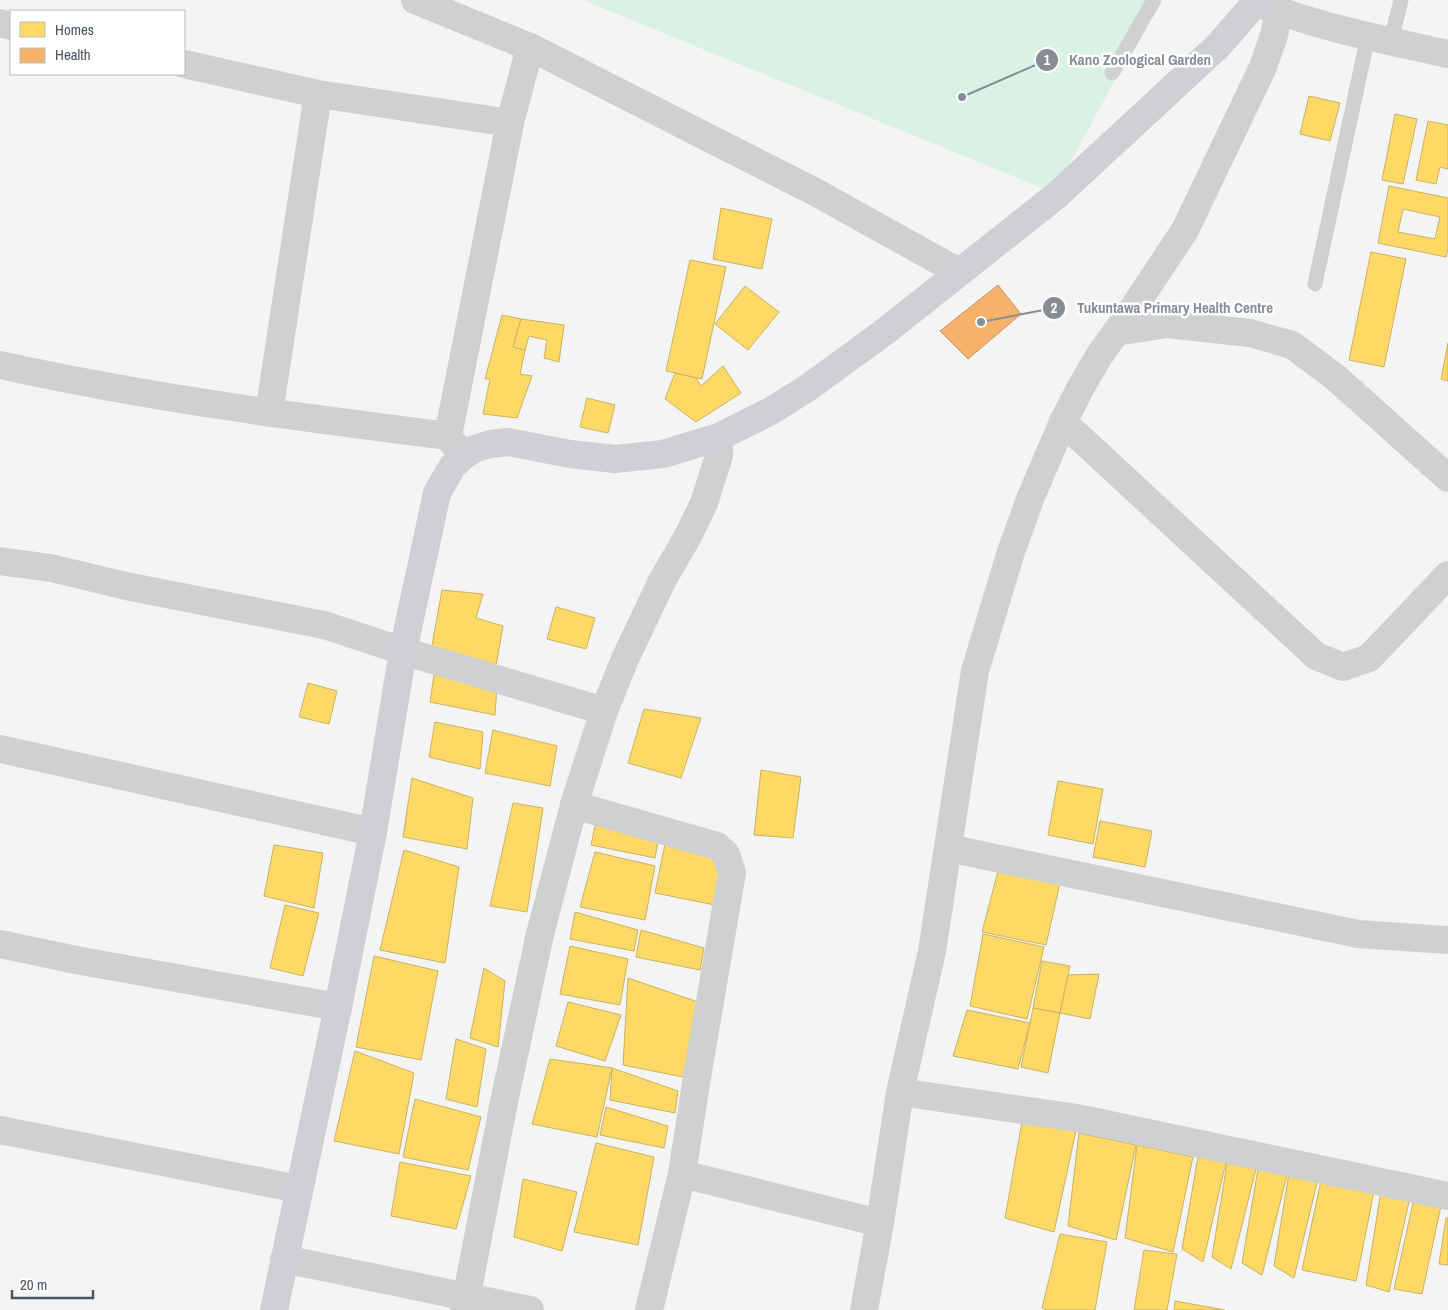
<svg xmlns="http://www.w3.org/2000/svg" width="1448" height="1310" font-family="'Archivo Narrow',sans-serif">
	<rect width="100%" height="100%" fill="#f4f4f4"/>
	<polygon fill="#d9f2e3" points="583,0 1158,0 1054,193"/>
	<g fill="#ffd966" stroke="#c9b264" fill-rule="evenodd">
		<polygon points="1309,96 1340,103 1330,141 1300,134"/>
		<polygon points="1395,114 1417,119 1403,184 1382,180"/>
		<polygon points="1428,121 1448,125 1448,169 1440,167 1436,184 1416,180"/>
		<path d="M1389 186 1448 198V249L1446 257 1378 243ZM1403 209 1440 217 1435 239 1398 232Z"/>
		<polygon points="721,208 772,219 762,269 713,259"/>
		<polygon points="1371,252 1406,259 1384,367 1349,360"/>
		<polygon points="690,260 726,267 702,379 666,371"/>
		<polygon points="745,286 779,312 748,350 715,324"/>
		<polygon points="502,315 521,319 513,347 525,350 520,374 532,376 517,418 483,414 490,379 485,379"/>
		<polygon points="521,319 564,325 559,362 544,358 547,340 529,336 525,350 513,347"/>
		<polygon points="1448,343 1448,381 1441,379"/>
		<polygon points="723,366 741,393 696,422 665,399 675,373 696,378 701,386"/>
		<polygon points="587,398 615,405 608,433 580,427"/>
		<polygon points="442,590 483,594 476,618 503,626 496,666 431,651"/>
		<polygon points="556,607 595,618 586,649 547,639"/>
		<polygon points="435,668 497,685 495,715 430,702"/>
		<polygon points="308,683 337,691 329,724 299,717"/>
		<polygon points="644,709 701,718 681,778 628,763"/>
		<polygon points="435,722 483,732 480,769 429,757"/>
		<polygon points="493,730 557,746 550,786 485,773"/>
		<polygon points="761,770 801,777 793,838 754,835"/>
		<polygon points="412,778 473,798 467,849 403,837"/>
		<polygon points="1058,781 1103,789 1093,844 1048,835"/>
		<polygon points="513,803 543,808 527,912 490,906"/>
		<polygon points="597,817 659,836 655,858 591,845"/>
		<polygon points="1100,821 1152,831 1145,867 1093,857"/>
		<polygon points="666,839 724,856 720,906 655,893"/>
		<polygon points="274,845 323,853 314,908 264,896"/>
		<polygon points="404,850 459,867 445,963 380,950"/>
		<polygon points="595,852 655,866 645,920 580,907"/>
		<polygon points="998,871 1060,883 1046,945 982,932"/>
		<polygon points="285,905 319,913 303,976 270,968"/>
		<polygon points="575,912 638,930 634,951 570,939"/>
		<polygon points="641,930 704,948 700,970 636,957"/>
		<polygon points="983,934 1044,947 1027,1019 970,1006"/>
		<polygon points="570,946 628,959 620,1005 560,994"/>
		<polygon points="374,956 438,971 421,1060 356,1047"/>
		<polygon points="1042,961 1070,966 1060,1013 1033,1008"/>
		<polygon points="484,968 505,981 498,1047 470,1038"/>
		<polygon points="1099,974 1090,1019 1060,1013 1068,975"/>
		<polygon points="628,978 698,1002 688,1078 623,1065"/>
		<polygon points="568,1002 621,1015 605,1061 556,1046"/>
		<polygon points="1033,1008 1060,1013 1048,1073 1021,1067"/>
		<polygon points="967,1010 1030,1023 1018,1069 953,1056"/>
		<polygon points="456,1039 486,1049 477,1107 446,1099"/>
		<polygon points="355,1051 414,1073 399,1154 334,1141"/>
		<polygon points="550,1059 612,1068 597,1137 532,1124"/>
		<polygon points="612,1068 678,1091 675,1113 610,1100"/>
		<polygon points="415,1099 481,1117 468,1170 403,1157"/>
		<polygon points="606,1107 668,1126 664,1148 600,1135"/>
		<polygon points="1022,1122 1077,1126 1054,1232 1005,1218"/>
		<polygon points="1079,1133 1136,1145 1116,1240 1068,1226"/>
		<polygon points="596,1143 654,1157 638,1245 574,1232"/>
		<polygon points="1137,1145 1193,1157 1173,1252 1125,1238"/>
		<polygon points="1198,1157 1226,1162 1203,1262 1182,1249"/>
		<polygon points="400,1162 471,1176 456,1229 391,1216"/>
		<polygon points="1227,1163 1256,1169 1231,1269 1212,1257"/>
		<polygon points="1258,1169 1287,1175 1262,1275 1242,1263"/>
		<polygon points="1289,1173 1318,1179 1294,1278 1274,1266"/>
		<polygon points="523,1179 577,1192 562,1251 514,1237"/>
		<polygon points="1321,1180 1374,1192 1356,1281 1302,1270"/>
		<polygon points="1381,1191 1410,1197 1389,1292 1366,1285"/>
		<polygon points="1414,1198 1441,1206 1422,1294 1394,1289"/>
		<polygon points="1446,1218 1448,1218 1448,1265 1439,1264"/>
		<polygon points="1060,1234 1107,1242 1095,1310 1047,1310 1042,1308"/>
		<polygon points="1144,1250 1177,1254 1167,1310 1134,1310"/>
		<polygon points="1175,1301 1225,1310 1174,1310"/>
	</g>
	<polygon fill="#f6b26b" stroke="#c29668" points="998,285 1021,314 968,359 940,331"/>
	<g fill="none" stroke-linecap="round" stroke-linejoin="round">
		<g stroke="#ced0d2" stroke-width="15">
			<polyline points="1391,41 1401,0"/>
			<polyline points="1112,73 1154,0"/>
			<polyline points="1315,284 1368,36"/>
		</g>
		<g stroke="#ced0d2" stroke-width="28">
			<polyline points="415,0 530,47 817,193 959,272"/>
			<polyline points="0,23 11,26"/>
			<polyline points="184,64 318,94 510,123"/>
			<polyline points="1116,332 1167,324 1250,333 1292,345 1335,377 1448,478"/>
			<path d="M0 365C148 398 298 417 448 436L463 456"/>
			<polyline points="269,413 318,94"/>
			<polyline points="1063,422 1316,656 1343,667 1369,658 1448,575"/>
			<polyline points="448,436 510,123 530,47"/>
			<polyline points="0,561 51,568 126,586 324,625 403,651 604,711"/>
			<polyline points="0,749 373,832"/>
			<polyline points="574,805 717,846 726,854 732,873 697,1077 682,1174 649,1310"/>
			<polyline points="948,848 1358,934 1448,940"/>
			<polyline points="0,944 76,960 338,1007"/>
			<polyline points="900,1092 1077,1118 1448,1196"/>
			<polyline points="0,1130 299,1189"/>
			<polyline points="682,1174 880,1223"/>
			<polyline points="284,1259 530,1310"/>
			<polyline points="464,1310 504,1102 540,934 574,805 604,711 625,659 662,581 688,536 704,503 719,456 719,437"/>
			<polyline points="864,1310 880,1223 900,1092 932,951 975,671 1010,555 1030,499 1063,422 1081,387 1099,356 1132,310 1185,230 1263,67 1274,35 1279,11"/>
		</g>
		<path stroke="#ced0d2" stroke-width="28" d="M1256 2C1317 27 1384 40 1448 54"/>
		<polyline stroke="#ced0d4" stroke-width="28" points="274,1310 338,1007 373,832 403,651 437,493 452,467 463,456 474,449 490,444 508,442 570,454 615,459 663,454 719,437 771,411 809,387 883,333 1057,195 1218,46 1258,0"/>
	</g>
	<path fill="none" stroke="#868d94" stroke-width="2" d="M962 97L1047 60M981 322L1054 308"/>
	<g fill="#868d94" stroke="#fff" stroke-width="2">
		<circle cx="962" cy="97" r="5"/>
		<circle cx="981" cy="322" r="5"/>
		<circle cx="1047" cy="60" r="12"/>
		<circle cx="1054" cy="308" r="12"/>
	</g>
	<g font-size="15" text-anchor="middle" font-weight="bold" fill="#fff">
		<text x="1047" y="65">1</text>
		<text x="1054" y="313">2</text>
	</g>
	<g font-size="15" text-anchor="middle" font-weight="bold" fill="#868d94" stroke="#fff" stroke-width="5" stroke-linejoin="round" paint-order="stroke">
		<text x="1140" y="65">Kano Zoological Garden</text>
		<text x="1175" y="313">Tukuntawa Primary Health Centre</text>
	</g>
	<rect x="10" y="10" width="175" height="65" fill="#ffffff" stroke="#b7bbc0"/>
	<rect x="20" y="22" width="25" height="15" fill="#ffd966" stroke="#b7bbc0"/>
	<text x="55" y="35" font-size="15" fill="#4a5661">Homes</text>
	<rect x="20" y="48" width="25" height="15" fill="#f6b26b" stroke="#b7bbc0"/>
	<text x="55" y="60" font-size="15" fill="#4a5661">Health</text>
	<path d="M12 1290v8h81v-8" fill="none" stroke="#4a5661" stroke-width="2.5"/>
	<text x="20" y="1290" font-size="15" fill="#4a5661" stroke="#ffffff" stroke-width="4" paint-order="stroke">20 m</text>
</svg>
